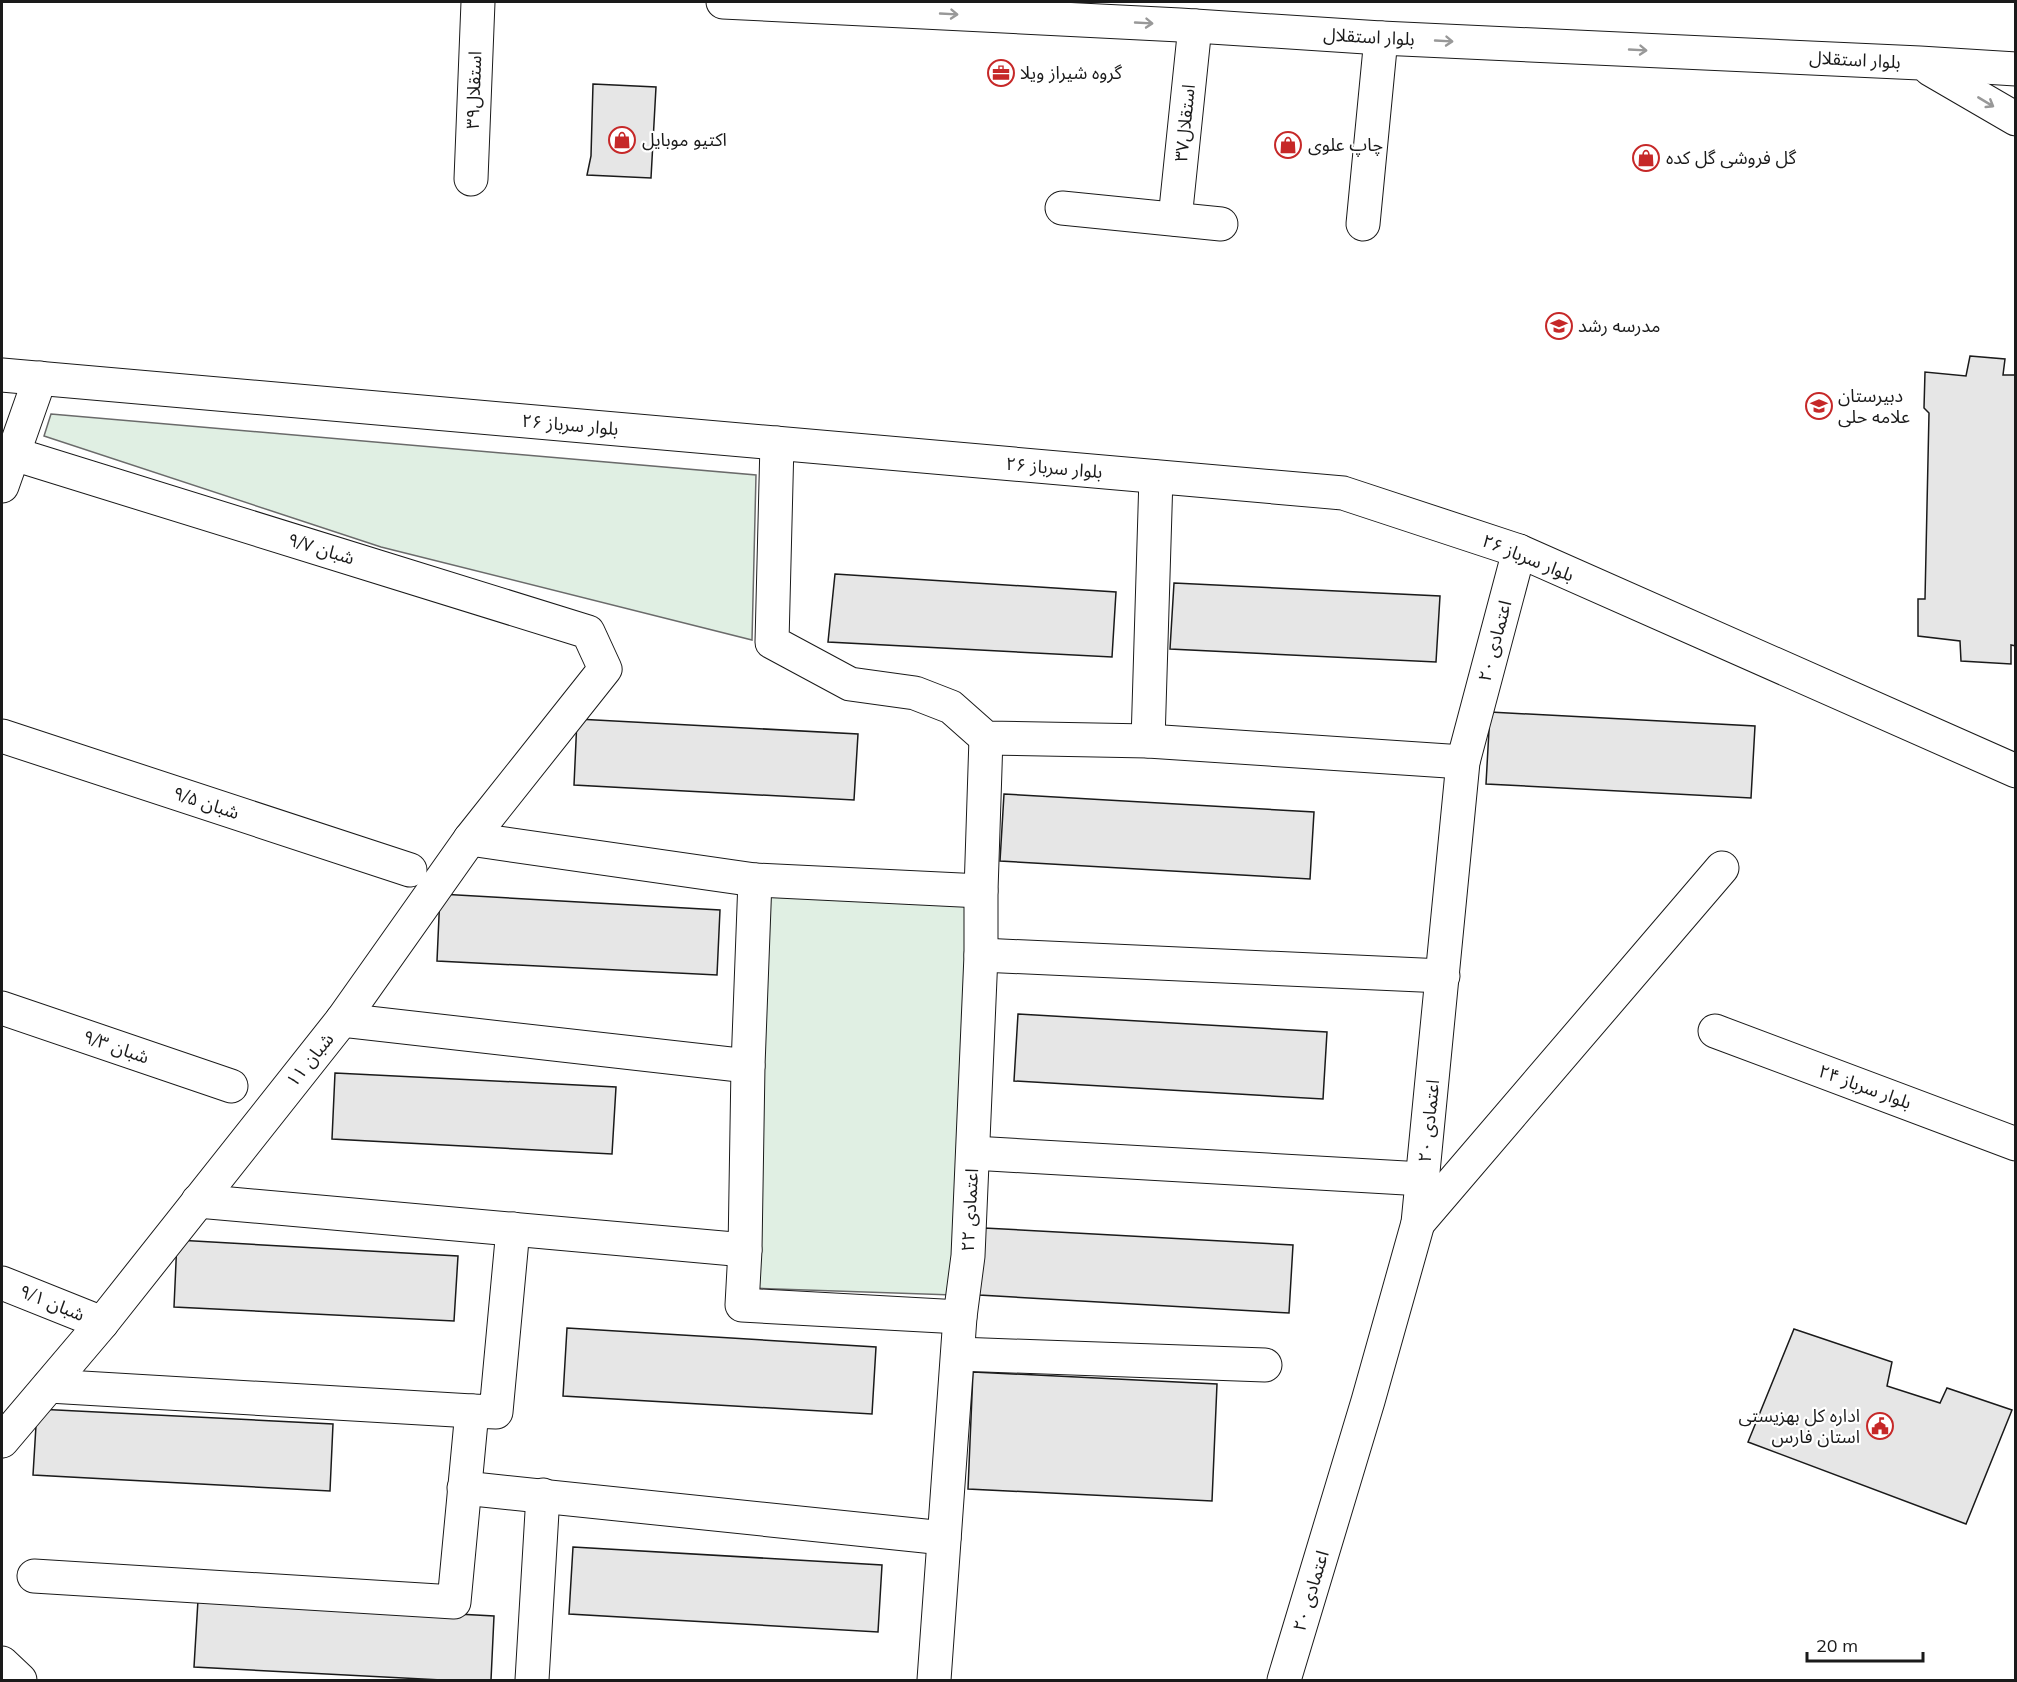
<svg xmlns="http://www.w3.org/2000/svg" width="2017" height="1682" font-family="Mulish,'Noto Sans Arabic',sans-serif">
	<rect width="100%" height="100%" fill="#fff"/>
	<g fill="#e0efe3" stroke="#6a6a6a" stroke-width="1.5">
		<polygon points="51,414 756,475 752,640 381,547 44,436"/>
		<polygon points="765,893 968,901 953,1295 751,1288"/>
	</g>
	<g fill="#e6e6e6" stroke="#1a1a1a" stroke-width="1.5">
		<polygon points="593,84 656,87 651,178 587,175 591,156"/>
		<polygon points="1970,356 2005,359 2003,375 2016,375 2016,646 2011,645 2011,664 1961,661 1960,641 1918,636 1918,599 1925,599 1929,413 1924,408 1925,372 1966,376"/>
		<polygon points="835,574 1116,592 1112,657 828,642"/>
		<polygon points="1174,583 1440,596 1436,662 1170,649"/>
		<polygon points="1490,712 1755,726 1751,798 1486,784"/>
		<polygon points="577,719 858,734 854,800 574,785"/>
		<polygon points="1004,794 1314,812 1310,879 1000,861"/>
		<polygon points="440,894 720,910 717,975 437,961"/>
		<polygon points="1018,1014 1327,1032 1323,1099 1014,1081"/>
		<polygon points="335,1073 616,1087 612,1154 332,1139"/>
		<polygon points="984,1228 1293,1245 1289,1313 979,1295"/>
		<polygon points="177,1240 458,1256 454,1321 174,1307"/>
		<polygon points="567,1328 876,1347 872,1414 563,1396"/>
		<polygon points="1794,1329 1892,1362 1887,1386 1940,1403 1947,1388 2012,1410 1966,1524 1748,1442"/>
		<polygon points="973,1372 1217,1384 1212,1501 968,1489"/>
		<polygon points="37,1409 333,1424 330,1491 33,1475"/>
		<polygon points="573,1547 882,1565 878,1632 569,1614"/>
		<polygon points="198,1600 494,1616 491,1680 442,1680 194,1667"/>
	</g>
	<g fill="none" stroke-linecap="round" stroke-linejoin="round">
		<defs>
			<g id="minor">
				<polyline points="471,179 478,2"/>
				<polyline points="1062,208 1221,224"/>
				<polyline points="1175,219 1195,26"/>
				<polyline points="1363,224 1381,38"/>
				<polyline points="2,375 1343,493 1519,551 2016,771"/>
				<polyline points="777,443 772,642 850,684 915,693 951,707 986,738 1148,741 1463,762"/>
				<polyline points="2,486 40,378"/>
				<polyline points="2,736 410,870"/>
				<polyline points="1148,741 1156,477"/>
				<polyline points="470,839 755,880 981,891"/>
				<polyline points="755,880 748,1066 745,1250 742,1305 960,1317"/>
				<polyline points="981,955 1443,976"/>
				<polyline points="2,1008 231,1086"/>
				<polyline points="342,1020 748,1066"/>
				<polyline points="1715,1031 2016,1144"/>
				<polyline points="973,1153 1423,1179"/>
				<polyline points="198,1201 745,1250"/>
				<polyline points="1418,1223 1722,868"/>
				<polyline points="2,1283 102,1323"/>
				<polyline points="958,1354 1265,1365"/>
				<polyline points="472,1411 496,1412 513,1229"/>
				<polyline points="2,1441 102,1323 342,1020 470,839 605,669 588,632 14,454"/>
				<polyline points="464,1488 944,1538"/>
				<polyline points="34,1576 454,1602 472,1411 49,1386"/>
				<polyline points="532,1680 543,1495"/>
				<polyline points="934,1680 960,1317 968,1256 981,955 981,891 986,738"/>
				<polyline points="1284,1680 1368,1401 1418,1223 1463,762 1519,551"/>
			</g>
			<polyline id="tertiary" points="2,1663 20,1680"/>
			<g id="secondary">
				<polyline points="723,2 1180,25 1381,38 1920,63 2016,69"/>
				<polyline points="1930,69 2016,119"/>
			</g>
		</defs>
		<use href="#minor" stroke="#1a1a1a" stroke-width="35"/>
		<use href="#tertiary" stroke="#1a1a1a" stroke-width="35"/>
		<use href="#secondary" stroke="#1a1a1a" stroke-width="35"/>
		<use href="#minor" stroke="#fff" stroke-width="33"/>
		<use href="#tertiary" stroke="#fff" stroke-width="33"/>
		<use href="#secondary" stroke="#fff" stroke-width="33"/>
	</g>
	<defs><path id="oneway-shaft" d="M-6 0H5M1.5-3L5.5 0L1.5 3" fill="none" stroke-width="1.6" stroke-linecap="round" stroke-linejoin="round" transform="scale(1.5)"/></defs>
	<g stroke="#989898">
		<use href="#oneway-shaft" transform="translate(949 14) rotate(3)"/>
		<use href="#oneway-shaft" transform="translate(1144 23) rotate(3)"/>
		<use href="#oneway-shaft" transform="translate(1444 41) rotate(3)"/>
		<use href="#oneway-shaft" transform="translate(1638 50) rotate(3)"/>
		<use href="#oneway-shaft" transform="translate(1986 102) rotate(31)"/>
	</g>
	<defs>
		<symbol id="office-ring" viewBox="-11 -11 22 22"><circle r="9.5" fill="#fff" stroke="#c62828" stroke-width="1.5"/><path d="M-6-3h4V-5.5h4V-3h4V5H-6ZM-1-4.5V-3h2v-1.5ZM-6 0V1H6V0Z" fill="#c62828"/></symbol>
		<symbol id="shop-ring" viewBox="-11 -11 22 22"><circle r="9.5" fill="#fff" stroke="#c62828" stroke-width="1.5"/><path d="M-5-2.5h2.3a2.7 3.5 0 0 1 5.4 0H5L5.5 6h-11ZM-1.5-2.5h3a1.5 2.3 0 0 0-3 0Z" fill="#c62828"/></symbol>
		<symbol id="school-ring" viewBox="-11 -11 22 22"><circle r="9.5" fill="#fff" stroke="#c62828" stroke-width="1.5"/><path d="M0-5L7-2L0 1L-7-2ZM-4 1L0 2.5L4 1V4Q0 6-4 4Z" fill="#c62828"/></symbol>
		<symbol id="civic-ring" viewBox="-11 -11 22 22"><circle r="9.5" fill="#fff" stroke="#c62828" stroke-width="1.5"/><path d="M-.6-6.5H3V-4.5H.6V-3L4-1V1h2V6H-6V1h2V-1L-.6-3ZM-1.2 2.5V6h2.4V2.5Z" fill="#c62828"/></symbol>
	</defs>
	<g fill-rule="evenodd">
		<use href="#office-ring" x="986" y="58" width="30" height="30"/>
		<use href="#shop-ring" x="607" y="125" width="30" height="30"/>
		<use href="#shop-ring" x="1273" y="130" width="30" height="30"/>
		<use href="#shop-ring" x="1631" y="143" width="30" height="30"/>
		<use href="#school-ring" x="1544" y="311" width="30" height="30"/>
		<use href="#school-ring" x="1804" y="391" width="30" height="30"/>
		<use href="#civic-ring" x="1865" y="1411" width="30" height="30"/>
	</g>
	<g text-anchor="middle" stroke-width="4.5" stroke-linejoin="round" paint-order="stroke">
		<g font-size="18" fill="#1a1a1a" stroke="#fff">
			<text transform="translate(1369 37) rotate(3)" y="6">بلوار استقلال</text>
			<text transform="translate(1855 60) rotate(3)" y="6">بلوار استقلال</text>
			<text transform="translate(474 90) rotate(-88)" y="6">استقلال۳۹</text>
			<text transform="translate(1185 123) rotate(-84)" y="6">استقلال۳۷</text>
			<text transform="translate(570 425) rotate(5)" y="6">۲۶ بلوار سرباز</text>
			<text transform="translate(1054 468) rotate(5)" y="6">۲۶ بلوار سرباز</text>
			<text transform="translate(321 549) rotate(17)" y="6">۹/۷ شبان</text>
			<text transform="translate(1528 558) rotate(22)" y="6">۲۶ بلوار سرباز</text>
			<text transform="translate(1495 641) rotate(-75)" y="6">۲۰ اعتمادی</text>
			<text transform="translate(206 803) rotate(18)" y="6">۹/۵ شبان</text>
			<text transform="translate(116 1047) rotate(19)" y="6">۹/۳ شبان</text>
			<text transform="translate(310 1060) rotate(-51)" y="6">۱۱ شبان</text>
			<text transform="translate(1865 1087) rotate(20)" y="6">۲۴ بلوار سرباز</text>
			<text transform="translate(1429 1121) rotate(-84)" y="6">۲۰ اعتمادی</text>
			<text transform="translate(970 1210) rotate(-87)" y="6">۲۲ اعتمادی</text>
			<text transform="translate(52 1303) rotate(22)" y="6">۹/۱ شبان</text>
			<text transform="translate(1311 1591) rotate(-73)" y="6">۲۰ اعتمادی</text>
		</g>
		<g font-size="18" fill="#1a1a1a" stroke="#fff" text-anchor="start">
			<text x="1020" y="79">گروه شیراز ویلا</text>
			<text x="642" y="146">اکتیو موبایل</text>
			<text x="1308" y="151">چاپ علوی</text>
			<text x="1666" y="164">گل فروشی گل کده</text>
			<text x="1578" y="332">مدرسه رشد</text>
			<text x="1838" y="402">دبیرستان<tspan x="1838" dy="21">علامه حلی</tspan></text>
			<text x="1860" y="1422" text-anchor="end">اداره کل بهزیستی<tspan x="1860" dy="21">استان فارس</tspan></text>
		</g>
	</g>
	<rect width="2017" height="1682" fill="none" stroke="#1a1a1a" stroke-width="6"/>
	<path d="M1807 1652v9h116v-9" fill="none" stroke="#1a1a1a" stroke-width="3"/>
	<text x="1816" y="1652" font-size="18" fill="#1a1a1a" stroke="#ffffff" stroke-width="4.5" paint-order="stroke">20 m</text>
</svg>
